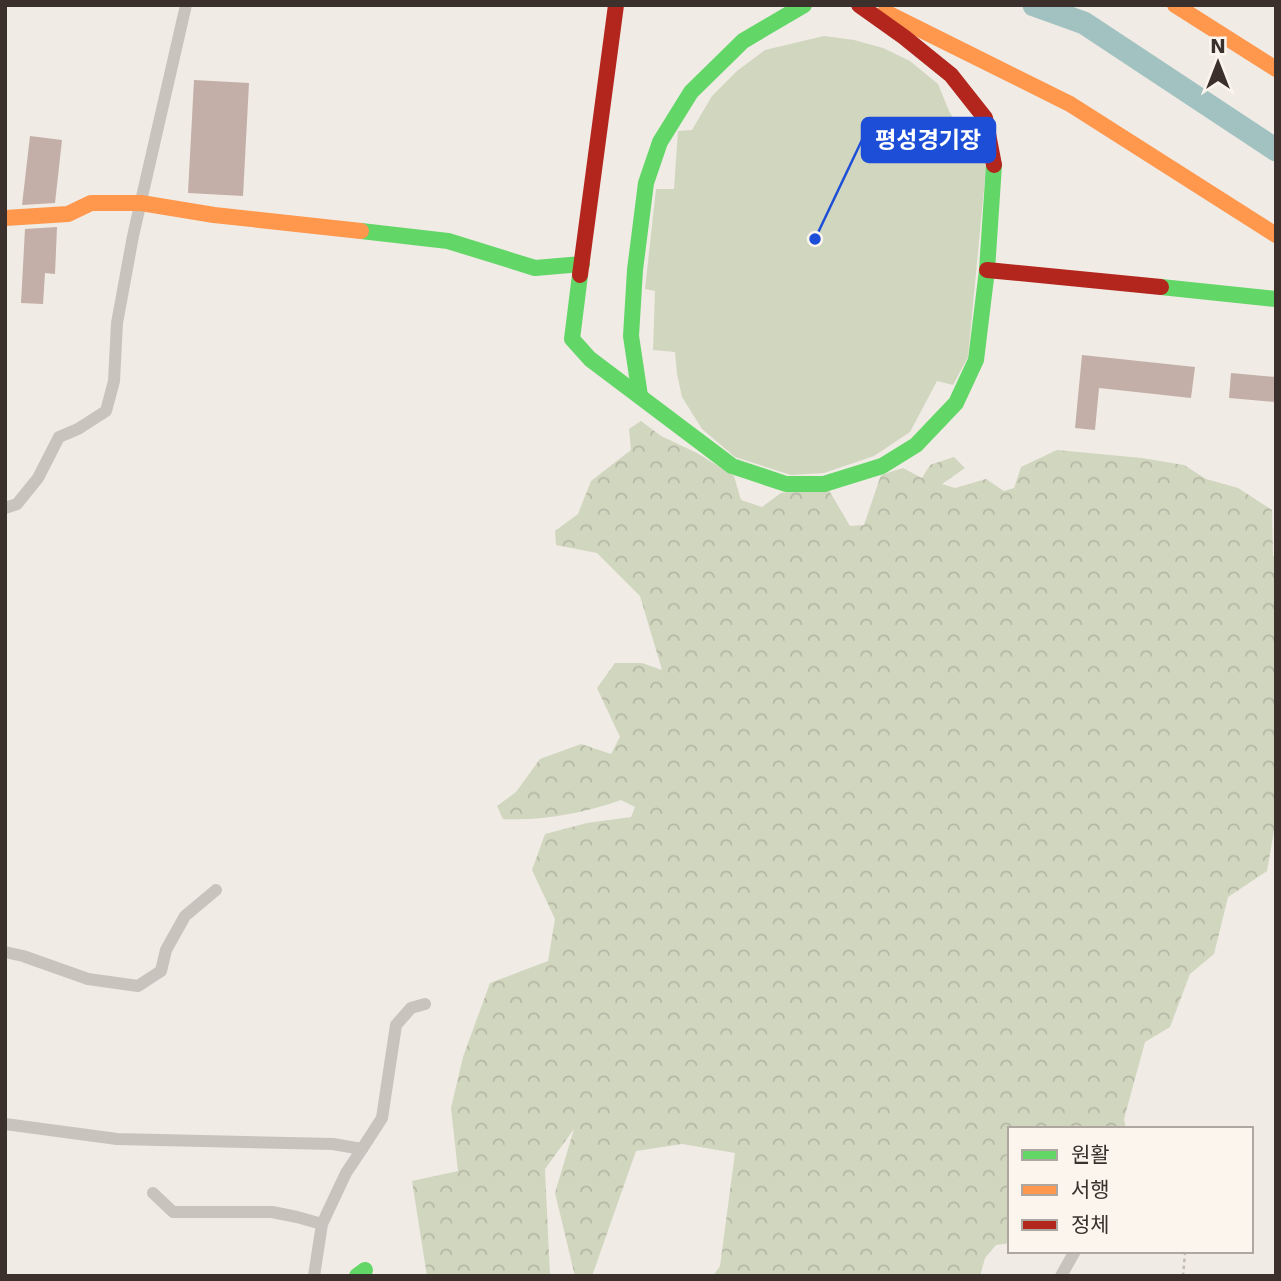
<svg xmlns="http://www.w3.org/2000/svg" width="1281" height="1281" font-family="'DejaVu Sans','Noto Sans KR',sans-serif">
	<defs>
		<pattern id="forest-crowns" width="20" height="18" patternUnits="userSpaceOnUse" patternTransform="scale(1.75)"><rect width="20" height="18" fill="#d1d6bf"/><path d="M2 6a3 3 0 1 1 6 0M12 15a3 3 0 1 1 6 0" fill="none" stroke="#b4b8a4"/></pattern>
	</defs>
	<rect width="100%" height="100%" fill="#f0ebe5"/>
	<path fill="url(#forest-crowns)" d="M641 421 661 436 697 453 734 476 741 500 762 507 781 493 827 487 850 526 864 525 881 475 903 468 922 478 930 465 954 457 965 468 942 484 955 488 986 479 1004 491 1014 488 1021 467 1057 450 1142 458 1184 465 1206 479 1238 488 1272 510 1273 556 1276 558V819L1267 871 1228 897 1214 954 1190 974 1170 1027 1145 1042 1124 1119 1126 1129H1010V1243L996 1245 985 1258 980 1276H713L720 1266 735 1153 682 1144 636 1151 592 1276H575L555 1193 574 1129 545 1169 550 1276H427L412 1181 458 1171 451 1108 463 1057 490 983 548 961 555 919 532 870 545 834 587 823 631 817 635 807 621 800C584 813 543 821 503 819L497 806 516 792 540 759 581 744 611 754 620 737 597 688 615 663H642L662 670 640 596 597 553 556 545 555 531 578 514 591 481 631 450 629 429Z"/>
	<polygon fill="#d1d6bf" points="824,36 854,40 883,48 910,61 938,84 949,111 958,126 962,141 982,137 986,168 968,357 953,385 937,381 910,432 874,456 824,473 791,475 735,457 702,429 682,397 677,374 675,352 653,350 655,291 645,289 656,189 674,189 678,131 692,130 712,96 737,71 765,50"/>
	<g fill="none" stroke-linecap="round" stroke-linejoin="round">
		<polyline stroke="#a1c2c1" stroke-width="23" points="1034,5 1084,23 1276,150"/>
	</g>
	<g fill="#c3afa7">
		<polygon points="194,80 249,83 243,196 188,193"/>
		<polygon points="30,136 62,140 55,203 22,205"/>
		<polygon points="57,227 55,274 45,273 43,304 21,303 25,229"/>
		<polygon points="1082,355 1195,367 1191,398 1099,388 1095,430 1075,428"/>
		<polygon points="1231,373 1276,377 1276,402 1229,398"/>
	</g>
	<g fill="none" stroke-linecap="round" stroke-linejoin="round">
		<polyline stroke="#c2bbb6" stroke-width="2.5" stroke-dasharray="3.5 3.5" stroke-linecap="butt" points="1183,1276 1185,1254 1184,1251"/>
		<g stroke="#c9c3be" stroke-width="12">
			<polyline points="5,508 17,504 38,478 59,437 78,429 106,411 114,381 117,323 133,236 186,5"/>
			<polyline points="5,952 23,956 88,979 138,986 161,971 166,950 185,916 216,890"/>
			<polyline points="5,1124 117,1139 333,1144 362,1149 346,1173 322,1224 314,1276"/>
			<polyline points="362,1149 382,1118 396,1025 411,1008 425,1004"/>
			<polyline points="153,1193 173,1212 272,1212 297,1217 322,1224"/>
			<polyline points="1061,1276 1075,1251"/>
		</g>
		<g stroke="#63d668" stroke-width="16">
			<polyline points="361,231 448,241 535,268 582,264"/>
			<polyline points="580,275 572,339 590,359 732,466 786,484 824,484 882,466 916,445 956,403 976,360 987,270 994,165"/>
			<polyline points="1161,287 1276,299"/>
			<polyline points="640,396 631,336 635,270 646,183 660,142 691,92 743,41 804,5"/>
			<polyline points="357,1276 365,1270"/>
		</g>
		<g stroke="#ff974d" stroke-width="16">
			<polyline points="1175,5 1276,69"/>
			<polyline points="885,12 1070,104 1276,235"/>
			<polyline points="5,218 68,214 91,203 141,203 214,215 361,231"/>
		</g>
		<g stroke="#b3261e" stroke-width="16">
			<polyline points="859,5 904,37 951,75 985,118 994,165"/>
			<polyline points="987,270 1161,287"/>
			<polyline points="580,275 616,5"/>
		</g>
	</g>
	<path fill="none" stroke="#1d4ed8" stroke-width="2.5" d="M815 239L862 140"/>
	<circle fill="#1d4ed8" stroke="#fbf5ee" stroke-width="2.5" cx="815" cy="239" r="7"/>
	<rect fill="#1d4ed8" stroke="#1d4ed8" stroke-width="2.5" x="862" y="118" width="133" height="44" rx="7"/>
	<g font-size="23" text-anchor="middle" font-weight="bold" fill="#fff">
		<text x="928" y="148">평성경기장</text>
	</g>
	<rect width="1281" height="1281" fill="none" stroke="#3b302b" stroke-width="14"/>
	<rect x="1008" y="1127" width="245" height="126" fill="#fbf5ee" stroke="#aea6a0" stroke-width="2"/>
	<rect x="1022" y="1150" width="35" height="10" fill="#63d668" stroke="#aea6a0" stroke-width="2"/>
	<text x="1071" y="1162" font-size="21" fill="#3b302b">원활</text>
	<rect x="1022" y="1185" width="35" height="10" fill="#ff974d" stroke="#aea6a0" stroke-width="2"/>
	<text x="1071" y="1197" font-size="21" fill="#3b302b">서행</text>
	<rect x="1022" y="1220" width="35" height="10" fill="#b3261e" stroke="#aea6a0" stroke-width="2"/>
	<text x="1071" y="1232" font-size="21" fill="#3b302b">정체</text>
	<g transform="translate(1218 63)" stroke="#fbf5ee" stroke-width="5" paint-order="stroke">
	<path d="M0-5L12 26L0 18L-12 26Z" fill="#3b302b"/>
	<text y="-10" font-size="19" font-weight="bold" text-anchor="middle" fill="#3b302b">N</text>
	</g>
</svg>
